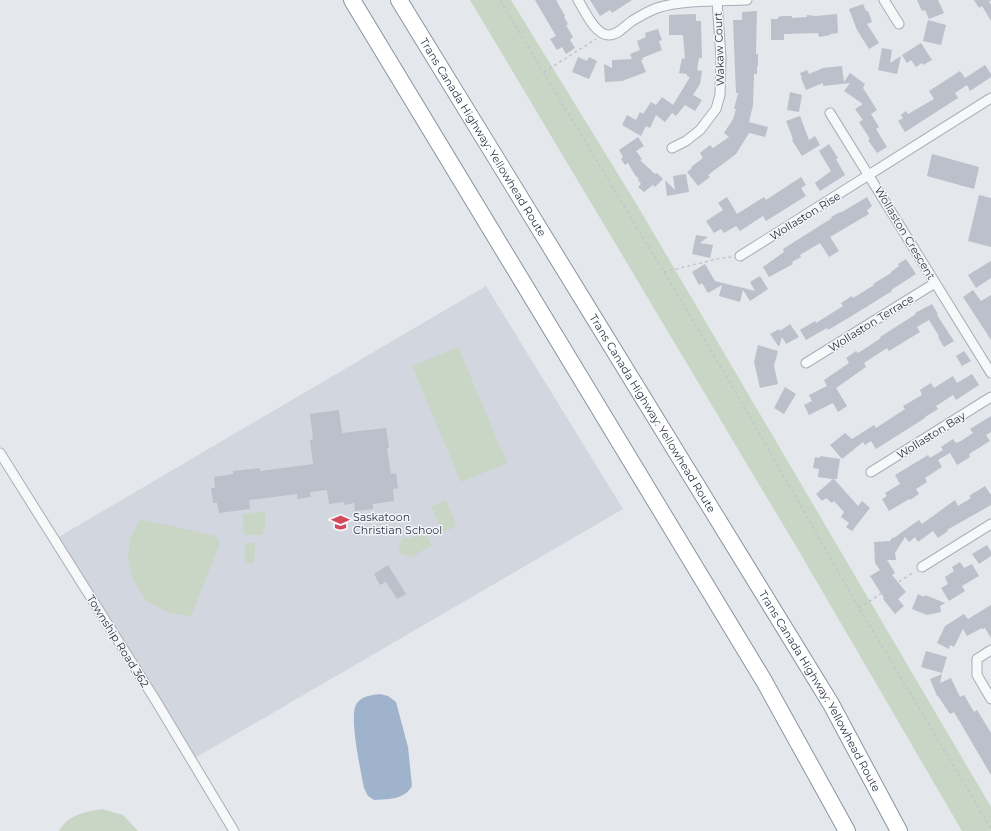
<svg xmlns="http://www.w3.org/2000/svg" width="991" height="831" font-family="Montserrat,sans-serif">
	<rect width="100%" height="100%" fill="#e4e7ec"/>
	<polygon fill="#d2d6de" points="486,286 623,509 195,758 57,538"/>
	<g fill="#c9d6c5">
		<polygon points="470,0 511,0 637,205 991,807 991,831 962,831 800,553"/>
		<polygon points="458,347 507,463 461,482 412,366"/>
		<polygon points="446,500 457,526 443,532 431,507"/>
		<polygon points="265,511 265,528 262,535 244,535 243,514"/>
		<polygon points="140,519 216,536 220,543 191,616 169,613 145,600 132,577 128,558 130,539"/>
		<polygon points="423,533 425,533 431,544 431,546 411,557 400,553 398,548 403,538 406,537 410,539"/>
		<polygon points="245,543 255,543 254,563 245,563"/>
		<path d="M102 809 123 815 138 831H59C69 814 85 812 102 809Z"/>
	</g>
	<path fill="#9fb4cc" d="M380 694 388 696 396 702 408 747 412 786C404 800 388 799 374 800L368 796 364 788C361 772 348 714 357 703 362 696 372 695 380 694Z"/>
	<g fill="#bbc0ca">
		<polygon points="535,0 556,0 565,16 564,17 568,24 566,25 573,37 570,40 575,48 566,54 562,47 557,50 550,39 556,36"/>
		<polygon points="590,0 632,0 612,13 610,10 600,16"/>
		<polygon points="917,0 938,0 944,13 929,19 925,10 922,11"/>
		<polygon points="974,0 991,0 989,2 991,5 991,21 982,6 979,8"/>
		<polygon points="863,4 866,11 868,11 872,22 867,24 879,43 869,49 857,30 849,9"/>
		<polygon points="757,11 756,54 758,54 758,66 757,66 757,74 754,74 753,105 749,122 768,127 765,137 749,133 736,154 708,175 710,177 698,186 687,172 692,168 691,167 703,158 700,153 710,145 713,148 729,137 724,133 733,119 736,109 734,109 738,93 736,93 733,20 742,20 742,12"/>
		<polygon points="696,14 696,21 701,21 702,58 699,58 697,70 702,71 700,84 693,95 702,100 695,111 685,105 676,116 672,113 665,122 656,115 650,128 646,126 641,136 622,125 627,115 636,120 640,112 643,114 651,102 656,105 662,97 673,105 690,77 687,76 687,74 679,73 682,58 685,59 683,35 669,35 669,15"/>
		<polygon points="837,14 838,33 830,34 830,35 819,37 818,33 784,34 784,40 771,40 771,19 778,19 778,17 782,16 792,16 792,18 807,17 807,15 816,16"/>
		<polygon points="928,20 946,25 941,45 923,41"/>
		<polygon points="658,29 662,40 659,41 662,50 642,58 643,60 641,60 646,72 622,81 605,82 604,64 612,68 612,60 632,59 630,54 640,50 637,41 646,37 645,33"/>
		<polygon points="921,43 932,60 923,65 922,63 916,67 911,60 907,63 902,55"/>
		<polygon points="882,48 892,50 890,63 901,56 897,74 878,70"/>
		<polygon points="578,57 587,61 589,57 597,61 589,79 572,72"/>
		<polygon points="985,65 991,74 991,77 970,91 967,85 955,93 958,98 905,132 898,121 903,118 901,115 906,111 908,114 934,99 929,91 960,71 965,78"/>
		<polygon points="842,66 844,82 850,73 865,84 863,88 877,110 871,114 879,127 876,129 887,147 877,153 868,140 870,139 859,122 863,120 855,109 863,104 844,91 850,83 823,86 823,83 806,90 801,78 802,78 800,73 807,70 809,74 823,68"/>
		<polygon points="790,92 802,95 799,112 787,110"/>
		<polygon points="800,116 809,140 815,136 820,145 802,156 792,140 793,139 786,121"/>
		<polygon points="638,137 644,146 636,151 642,159 640,160 655,174 657,173 663,179 655,187 653,185 644,192 638,187 641,184 638,180 639,179 635,175 628,163 625,165 621,159 623,157 619,150"/>
		<polygon points="829,144 838,158 836,159 845,175 820,191 815,183 831,171 819,151"/>
		<polygon points="932,154 979,167 974,189 927,176"/>
		<polygon points="686,174 689,192 667,196 665,180 675,190 673,176"/>
		<polygon points="801,177 806,185 801,188 806,196 766,221 763,216 740,231 736,226 724,233 721,229 714,233 706,221 723,210 718,203 727,197 737,214 764,197 766,200"/>
		<polygon points="979,195 991,198 991,247 968,241"/>
		<polygon points="867,197 872,206 867,210 869,214 830,237 839,251 829,257 820,243 800,255 801,257 792,262 793,264 769,277 763,267 784,252 783,249 832,218 831,217 838,213 842,212"/>
		<polygon points="696,235 708,237 700,243 713,245 710,258 692,254"/>
		<polygon points="906,259 916,274 891,290 892,291 850,317 828,330 827,328 806,340 800,330 815,321 816,323 843,306 841,303 852,296 853,298 874,285 873,284 891,273 891,272 899,266 898,264"/>
		<polygon points="991,261 991,278 976,288 968,275"/>
		<polygon points="705,264 715,281 755,291 750,282 760,276 768,289 750,301 743,290 740,302 719,296 722,285 708,293 702,283 699,285 692,272"/>
		<polygon points="973,290 981,301 991,295 991,340 963,297"/>
		<polygon points="932,304 938,314 937,315 954,341 944,347 938,337 939,336 929,320 917,327 920,332 889,351 887,348 864,363 866,367 836,388 847,406 838,412 833,403 809,415 804,405 812,401 809,395 827,386 824,380 849,363 846,358 856,351 858,353 881,338 880,337 916,314 915,313"/>
		<polygon points="790,324 799,337 786,344 782,337 779,347 770,334 779,329 780,331"/>
		<polygon points="758,345 778,351 774,366 778,384 760,388 754,362"/>
		<polygon points="964,351 971,361 962,366 956,356"/>
		<polygon points="972,374 979,385 956,400 953,395 936,406 938,409 925,417 925,418 876,449 871,441 865,445 863,442 842,459 830,445 845,433 852,439 874,425 876,428 905,409 903,406 922,395 920,390 931,383 934,388 953,376 957,383"/>
		<polygon points="785,387 796,394 784,414 774,408"/>
		<polygon points="339,410 342,433 386,428 389,448 387,448 391,474 396,473 398,488 393,489 394,501 373,504 373,509 355,511 354,503 344,505 344,502 329,504 327,490 310,492 311,497 297,499 297,494 249,500 250,509 219,513 217,503 213,503 211,488 215,488 214,477 233,474 233,471 260,468 260,471 313,464 310,440 313,439 310,414"/>
		<polygon points="991,416 991,432 986,435 990,441 969,454 970,457 957,465 950,453 938,460 942,467 925,478 927,482 916,489 919,494 910,500 909,499 889,511 882,499 887,496 885,493 900,484 895,475 928,455 930,458 943,450 941,447 953,439 956,443 961,441 973,433 970,429"/>
		<polygon points="820,456 840,459 837,479 834,479 858,506 862,501 870,508 852,531 846,527 849,523 841,517 844,512 834,501 832,503 826,498 822,501 816,494 833,479 818,477 819,469 813,468 815,457 820,458"/>
		<polygon points="985,486 991,495 991,505 947,530 948,531 938,538 933,531 918,542 915,537 909,542 905,537 895,553 896,560 887,560 895,573 892,575 906,592 898,599 904,606 895,614 883,599 884,598 870,576 880,570 875,563 874,542 890,541 893,537 894,538 902,532 903,533 902,532 919,520 922,524 955,500 958,506 971,498 969,496"/>
		<polygon points="987,545 991,552 991,556 979,564 972,554"/>
		<polygon points="960,562 964,568 972,564 979,576 962,586 965,591 949,601 941,588 948,584 945,577 954,571 952,567"/>
		<polygon points="388,565 406,594 397,599 386,582 380,585 374,574"/>
		<polygon points="918,594 924,597 925,595 945,603 940,606 941,612 927,615 912,609"/>
		<polygon points="991,605 991,638 985,628 983,629 982,628 967,636 963,629 954,647 950,645 949,649 937,643 945,626 964,614 968,619"/>
		<polygon points="926,651 947,657 942,673 921,667"/>
		<polygon points="942,674 940,683 951,678 960,697 964,695 974,712 977,710 991,733 991,775 954,712 950,714 938,696 937,696 930,679"/>
	</g>
	<g fill="none" stroke-linecap="round" stroke-linejoin="round">
		<defs>
			<g id="minor">
				<path d="M578 0C585 11 595 35 609 35 618 35 626 25 632 21 640 16 649 11 657 8 681 0 721 1 747 0"/>
				<polyline points="884,0 899,24"/>
				<polyline points="830,113 991,373"/>
				<polyline points="672,148 686,141 700,130 716,109 720,95 721,57 717,1"/>
				<polyline points="740,256 991,98"/>
				<polyline points="806,363 935,283"/>
				<polyline points="0,453 156,701 234,831"/>
				<polyline points="871,472 991,397"/>
				<polyline points="922,567 991,524"/>
				<polyline points="991,650 977,659 977,675 991,699"/>
			</g>
			<g id="motorway">
				<polyline points="352,0 764,681 847,831"/>
				<path id="s1" d="M399 0 831 704 899 831"/>
			</g>
		</defs>
		<use href="#minor" stroke="#a9aeb7" stroke-width="11"/>
		<use href="#motorway" stroke="#8b94a3" stroke-width="18"/>
		<g stroke="#c2c5cb" stroke-width="1.5" stroke-dasharray="3 3" stroke-linecap="butt">
			<polyline points="500,0 730,382 859,608 991,828"/>
			<polyline points="544,72 596,39"/>
			<polyline points="664,272 721,258 732,257"/>
			<polyline points="859,608 914,572"/>
		</g>
		<use href="#minor" stroke="#f7f8fa" stroke-width="9"/>
		<use href="#motorway" stroke="#fff" stroke-width="16"/>
	</g>
	<defs>
		<symbol id="school-bare" viewBox="-9 -9 18 18"><path d="M0-5L7-2L0 1L-7-2ZM-4 1L0 2.5L4 1V4Q0 6-4 4Z" fill="#d1495b" stroke="#f4f6f9" stroke-width="2.5" paint-order="stroke"/></symbol>
	</defs>
	<g fill-rule="evenodd">
		<use href="#school-bare" x="328" y="510" width="25" height="25"/>
	</g>
	<g text-anchor="middle" stroke-width="3" stroke-linejoin="round" paint-order="stroke">
		<g font-size="11" fill="#2b3445" stroke="#f4f6f9">
			<text transform="translate(719 49) rotate(-92)" y="4">Wakaw Court</text>
			<text dy="4" stroke="none"><textPath href="#s1" startOffset="161">Trans Canada Highway: Yellowhead Route</textPath></text>
			<text transform="translate(805 216) rotate(-32)" y="4">Wollaston Rise</text>
			<text transform="translate(905 233) rotate(59)" y="4">Wollaston Crescent</text>
			<text transform="translate(871 323) rotate(-32)" y="4">Wollaston Terrace</text>
			<text dy="4" stroke="none"><textPath href="#s1" startOffset="485">Trans Canada Highway: Yellowhead Route</textPath></text>
			<text transform="translate(931 435) rotate(-32)" y="4">Wollaston Bay</text>
			<text transform="translate(118 641) rotate(58)" y="4">Township Road 362</text>
			<text dy="4" stroke="none"><textPath href="#s1" startOffset="809">Trans Canada Highway: Yellowhead Route</textPath></text>
		</g>
		<g font-size="11" fill="#2b3445" stroke="#f4f6f9" text-anchor="start">
			<text x="353" y="521">Saskatoon<tspan x="353" dy="13">Christian School</tspan></text>
		</g>
	</g>
</svg>
